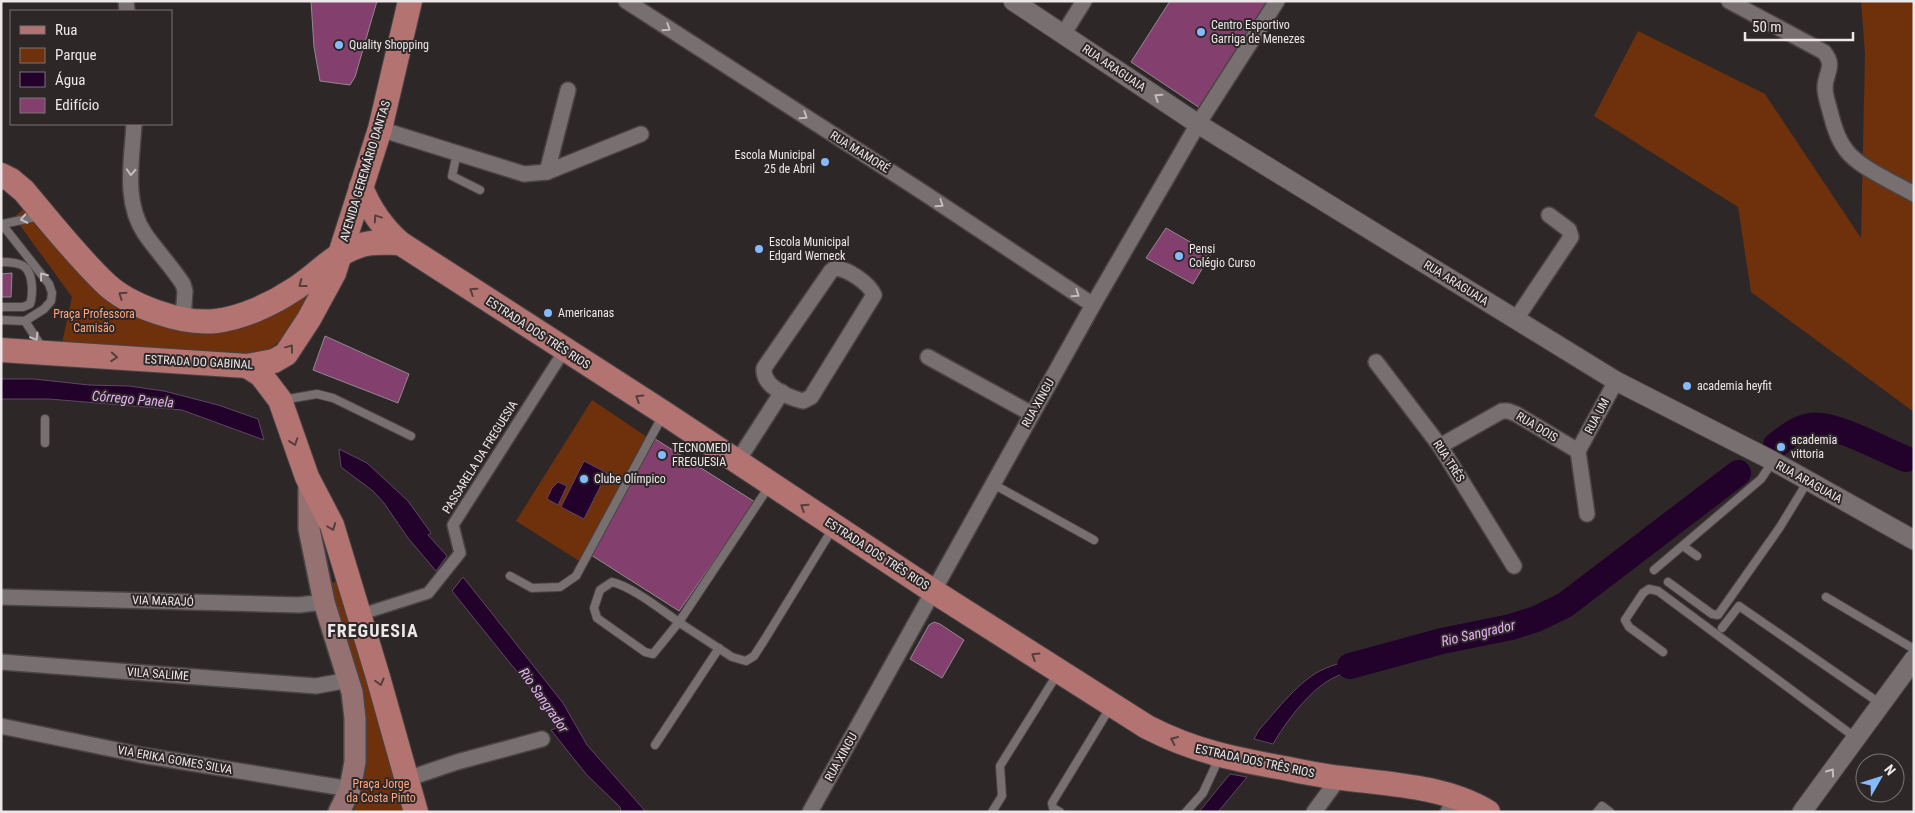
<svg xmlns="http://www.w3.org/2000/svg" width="1915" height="813" font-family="'Roboto Condensed',sans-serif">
	<rect width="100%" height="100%" fill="#2e2728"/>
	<g fill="#6f300c">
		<polygon points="1861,1 1914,1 1914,412 1751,292 1738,207 1594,116 1638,31 1765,94 1861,238 1865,54"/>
		<polygon points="27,206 91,287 122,312 158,324 210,329 320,280 282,339 266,352 248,357 62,343 72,297 14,217"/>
		<polygon points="592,400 647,437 584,564 516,521"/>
		<path d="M337 581 409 812H353C385 741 353 662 333 592L332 583Z"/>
	</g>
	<g fill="#22012b" stroke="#5f4664">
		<polygon points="1,379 34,379 89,385 129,386 164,391 218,405 258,419 264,440 182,410 49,399 1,399"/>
		<polygon points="339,449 367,463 408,501 431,533 428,535 447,556 436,571 408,538 384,503 373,491 341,467"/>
		<polygon points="584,461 607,473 584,519 561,507"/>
		<polygon points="558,482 567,486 558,505 547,499 552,488"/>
		<polygon points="463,577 563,703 587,745 646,812 621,812 620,807 586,774 551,730 557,728 531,689 452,591"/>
		<path d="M1385 656C1367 664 1348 670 1331 679 1309 691 1285 723 1273 744L1254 739 1259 730C1277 710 1300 679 1324 669 1343 660 1365 659 1385 656Z"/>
		<polygon points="1230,774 1247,777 1218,812 1199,812"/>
	</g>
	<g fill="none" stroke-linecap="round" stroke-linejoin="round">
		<g stroke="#22012b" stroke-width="26">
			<path d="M1776 445C1787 437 1797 428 1810 426 1833 422 1883 450 1906 459"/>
			<polyline points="1350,666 1442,641 1511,627 1536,619 1565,605 1738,473"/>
		</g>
	</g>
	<g fill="#83406e" stroke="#91898e">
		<polygon points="311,1 377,1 355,77 350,85 320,81 314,47"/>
		<polygon points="1170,1 1272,1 1200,108 1131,62"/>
		<polygon points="1166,228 1211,254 1193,284 1146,258"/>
		<polygon points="12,273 11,297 1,297 1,274"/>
		<polygon points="325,336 409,374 398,403 313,370"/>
		<polygon points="652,437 755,502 679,611 591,555"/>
		<polygon points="934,622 940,624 964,640 942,678 910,659 929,625"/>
	</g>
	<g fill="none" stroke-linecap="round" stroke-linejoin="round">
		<defs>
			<g id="service">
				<polyline points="457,153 452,176 480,190"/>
				<polyline points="1,223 49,284 52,293 51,301 44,309 25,321 1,320"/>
				<polyline points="3,224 40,216"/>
				<path d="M1 262C22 262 31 265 32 288 32 294 32 299 30 304L23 307H1"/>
				<polyline points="25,321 43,349"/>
				<polyline points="282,400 317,394 333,398 411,436"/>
				<polyline points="45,443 45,419"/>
				<polyline points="993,484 1094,540"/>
				<path d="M770 485 679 622 653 654 645 652 597 618 594 608 600 590 612 582C633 587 664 612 683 625L732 657 746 661 754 656 765 639 833 528"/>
				<polyline points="1683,546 1697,556"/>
				<polyline points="1654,570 1761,479 1773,461"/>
				<polyline points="510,576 532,588 560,587 576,576 663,415"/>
				<polyline points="1668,582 1712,614 1718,615 1780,527 1808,481"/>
				<polyline points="1826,597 1914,649"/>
				<polyline points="1722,628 1739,606 1881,704"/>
				<polyline points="1663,652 1629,627 1625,620 1643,593 1649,589 1658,591 1856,738"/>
				<polyline points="655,745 719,648"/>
				<polyline points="992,812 1002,796 1000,766 1058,673"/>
				<polyline points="1060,812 1053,808 1052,803 1111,706"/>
				<polyline points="1186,812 1203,793 1220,756"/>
				<polyline points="1597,812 1602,806 1610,812"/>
			</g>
			<polyline id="pedestrian" points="359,615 428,593 460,553 453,525 564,351"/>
			<g id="minor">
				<polyline points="126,1 127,11"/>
				<polyline points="626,1 921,191 1093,305"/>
				<path d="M1729 1 1824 52C1836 67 1825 72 1825 88 1825 97 1829 106 1831 115 1834 127 1838 140 1846 150 1858 167 1895 183 1914 194"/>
				<polyline points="1064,33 1084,1"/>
				<path d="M134 124C132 160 123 202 145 234 157 251 171 266 183 284L185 291 183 319"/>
				<polyline points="380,129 524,174 547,172 641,134"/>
				<polyline points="547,172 568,90"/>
				<path d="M835 268C848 269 869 283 874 295L811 397 803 401C787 397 762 386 764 368L831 271Z"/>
				<polyline points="1516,319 1571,237 1569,230 1549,215"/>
				<polyline points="928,357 1032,414"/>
				<polyline points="1376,362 1440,446 1514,566"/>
				<polyline points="1440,446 1502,411 1508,411 1516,414 1578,451 1587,514"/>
				<polyline points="1578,451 1616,381"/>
				<polyline points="737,462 782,392"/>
				<polyline points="1,597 299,605 324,602"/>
				<polyline points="1,662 316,686 349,680"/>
				<polyline points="1,726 141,755 350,789"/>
				<polyline points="407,779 457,762 542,739"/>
				<polyline points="810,812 1093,305 1198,124 1277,1"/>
				<polyline points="1314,812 1339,778"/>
				<polyline points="1448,812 1455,798"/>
			</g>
			<g id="tertiary">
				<polyline points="1013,1 1198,124 1616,381 1773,461 1914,540"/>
				<polyline points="1802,812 1914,659"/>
			</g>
			<polyline id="secondary" points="309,483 309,529 324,602 352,692 355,718 355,762 350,789 339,812"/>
			<g id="primary">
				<path d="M1 175 11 180 24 191C50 222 76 255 104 282 128 306 183 325 216 321 242 318 272 304 293 290 316 276 333 254 359 246 371 241 387 243 400 243"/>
				<path d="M361 187C370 210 382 227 400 243L664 413 933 591 1147 727C1194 751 1233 759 1284 768 1303 772 1322 776 1341 778 1388 784 1446 786 1488 812"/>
				<polyline points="1,350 247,366 274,361 286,354 309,319 334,273 380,129 410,1"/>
				<polyline points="247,366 261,375 280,400 307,477 332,525 378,677 416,812"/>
			</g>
		</defs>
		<use href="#service" stroke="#494445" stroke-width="10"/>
		<use href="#pedestrian" stroke="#494445" stroke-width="14"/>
		<use href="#minor" stroke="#494445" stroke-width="18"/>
		<use href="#tertiary" stroke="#494445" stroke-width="21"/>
		<use href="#secondary" stroke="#494445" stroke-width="24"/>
		<use href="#primary" stroke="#494445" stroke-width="26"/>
		<use href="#service" stroke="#786f71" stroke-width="8"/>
		<use href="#pedestrian" stroke="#786f71" stroke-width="11"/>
		<use href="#minor" stroke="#786f71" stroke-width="15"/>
		<use href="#tertiary" stroke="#786f71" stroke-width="19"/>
		<use href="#secondary" stroke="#957171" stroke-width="21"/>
		<use href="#primary" stroke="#b37371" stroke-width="24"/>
	</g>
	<defs><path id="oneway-chevron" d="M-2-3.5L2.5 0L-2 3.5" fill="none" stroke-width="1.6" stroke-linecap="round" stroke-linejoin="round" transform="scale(1.25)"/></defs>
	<g stroke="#c3bdbe">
		<use href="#oneway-chevron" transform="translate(667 28) rotate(33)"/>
		<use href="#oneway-chevron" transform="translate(1158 97) rotate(-147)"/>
		<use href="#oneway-chevron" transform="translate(804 116) rotate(33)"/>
		<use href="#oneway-chevron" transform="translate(131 172) rotate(93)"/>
		<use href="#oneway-chevron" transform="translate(940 204) rotate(34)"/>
		<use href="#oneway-chevron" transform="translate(24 219) rotate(168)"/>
		<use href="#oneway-chevron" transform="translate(43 276) rotate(-128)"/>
		<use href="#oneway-chevron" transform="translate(1076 294) rotate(34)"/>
		<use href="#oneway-chevron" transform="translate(35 337) rotate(58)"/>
		<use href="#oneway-chevron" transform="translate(1831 772) rotate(-54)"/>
	</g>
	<g stroke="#563e3e">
		<use href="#oneway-chevron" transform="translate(377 218) rotate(-124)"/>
		<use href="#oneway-chevron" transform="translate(302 284) rotate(143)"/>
		<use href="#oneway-chevron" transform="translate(473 291) rotate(-147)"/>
		<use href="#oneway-chevron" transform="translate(122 295) rotate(-145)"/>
		<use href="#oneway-chevron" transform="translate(290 348) rotate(-53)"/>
		<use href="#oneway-chevron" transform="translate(114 357) rotate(4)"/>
		<use href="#oneway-chevron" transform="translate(639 398) rotate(-148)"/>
		<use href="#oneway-chevron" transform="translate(294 442) rotate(71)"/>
		<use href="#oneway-chevron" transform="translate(804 507) rotate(-147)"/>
		<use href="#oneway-chevron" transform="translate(332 527) rotate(69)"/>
		<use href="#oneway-chevron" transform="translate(1035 656) rotate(-148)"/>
		<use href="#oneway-chevron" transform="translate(380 682) rotate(75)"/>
		<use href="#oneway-chevron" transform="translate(1174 740) rotate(-156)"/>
	</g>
	<g fill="#85bbfb" stroke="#2e2728" stroke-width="2">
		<circle cx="1201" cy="32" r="5"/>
		<circle cx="339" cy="45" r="5"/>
		<circle cx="825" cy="162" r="5"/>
		<circle cx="759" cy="249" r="5"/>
		<circle cx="1179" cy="256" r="5"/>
		<circle cx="548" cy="313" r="5"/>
		<circle cx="1687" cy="386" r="5"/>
		<circle cx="1781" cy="447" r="5"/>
		<circle cx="662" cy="455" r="5"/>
		<circle cx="584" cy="479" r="5"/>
	</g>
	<g text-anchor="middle" stroke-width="4" stroke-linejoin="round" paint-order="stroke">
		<g font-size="12" fill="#ece7e8" stroke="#2e2728" text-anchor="start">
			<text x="1211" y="29">Centro Esportivo<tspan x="1211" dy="14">Garriga de Menezes</tspan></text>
			<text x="349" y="49">Quality Shopping</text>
			<text x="815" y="159" text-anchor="end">Escola Municipal<tspan x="815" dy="14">25 de Abril</tspan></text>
			<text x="769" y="246">Escola Municipal<tspan x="769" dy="14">Edgard Werneck</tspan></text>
			<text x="1189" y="253">Pensi<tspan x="1189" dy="14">Colégio Curso</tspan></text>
			<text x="558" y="317">Americanas</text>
			<text x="1697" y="390">academia heyfit</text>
			<text x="1791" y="444">academia<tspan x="1791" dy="14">vittoria</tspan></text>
			<text x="672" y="452">TECNOMEDI<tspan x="672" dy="14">FREGUESIA</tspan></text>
			<text x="594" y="483">Clube Olímpico</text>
		</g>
		<g font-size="12" fill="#ece7e8" stroke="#2e2728">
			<text transform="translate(1114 68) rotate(34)" y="4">RUA ARAGUAIA</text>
			<text transform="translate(860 152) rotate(32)" y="4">RUA MAMORÉ</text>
			<text transform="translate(365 171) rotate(-73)" y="4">AVENIDA GEREMÁRIO DANTAS</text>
			<text transform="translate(1456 283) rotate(32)" y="4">RUA ARAGUAIA</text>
			<text transform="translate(538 333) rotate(33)" y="4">ESTRADA DOS TRÊS RIOS</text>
			<text transform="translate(199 362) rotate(3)" y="4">ESTRADA DO GABINAL</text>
			<text transform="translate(1038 403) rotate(-61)" y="4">RUA XINGU</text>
			<text transform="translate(1597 416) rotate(-62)" y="4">RUA UM</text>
			<text transform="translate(1537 427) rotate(31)" y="4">RUA DOIS</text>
			<text transform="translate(480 457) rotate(-58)" y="4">PASSARELA DA FREGUESIA</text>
			<text transform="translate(1449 461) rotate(57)" y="4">RUA TRÊS</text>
			<text transform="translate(1809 482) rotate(29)" y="4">RUA ARAGUAIA</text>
			<text transform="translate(877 554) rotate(33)" y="4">ESTRADA DOS TRÊS RIOS</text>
			<text transform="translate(163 601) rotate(2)" y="4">VIA MARAJÓ</text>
			<text transform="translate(158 674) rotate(4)" y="4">VILA SALIME</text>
			<text transform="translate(841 757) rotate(-61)" y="4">RUA XINGU</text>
			<text transform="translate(175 760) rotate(10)" y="4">VIA ERIKA GOMES SILVA</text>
			<text transform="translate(1255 761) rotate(12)" y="4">ESTRADA DOS TRÊS RIOS</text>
		</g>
		<g font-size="12" fill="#fba780" stroke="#2e2728">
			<text x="94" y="318">Praça Professora<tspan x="94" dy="14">Camisão</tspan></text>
			<text x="381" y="788">Praça Jorge<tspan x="381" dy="14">da Costa Pinto</tspan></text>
		</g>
		<g font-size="14" font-style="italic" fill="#e6b0f6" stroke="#2e2728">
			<text transform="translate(133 399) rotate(5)" y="5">Córrego Panela</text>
			<text transform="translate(1478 633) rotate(-13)" y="5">Rio Sangrador</text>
			<text transform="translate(544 700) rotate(55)" y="5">Rio Sangrador</text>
		</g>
		<g font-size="18" font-weight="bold" letter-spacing="1" fill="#ece7e8" stroke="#2e2728">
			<text x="373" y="637">FREGUESIA</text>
		</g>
	</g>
	<rect width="1915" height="813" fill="none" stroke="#ece7e8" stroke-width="5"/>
	<rect x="10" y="10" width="162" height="115" fill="#2e2728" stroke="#7a7475"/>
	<rect x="20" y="26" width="25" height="8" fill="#b37371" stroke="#7a7475"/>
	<text x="55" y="35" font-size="15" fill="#ece7e8">Rua</text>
	<rect x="20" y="48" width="25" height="15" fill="#6f300c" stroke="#7a7475"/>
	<text x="55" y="60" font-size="15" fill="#ece7e8">Parque</text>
	<rect x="20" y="72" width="25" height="15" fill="#22012b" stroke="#7a7475"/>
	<text x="55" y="85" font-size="15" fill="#ece7e8">Água</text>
	<rect x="20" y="98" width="25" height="15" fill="#83406e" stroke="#7a7475"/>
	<text x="55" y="110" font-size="15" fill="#ece7e8">Edifício</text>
	<g transform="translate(1880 778) rotate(51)"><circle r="24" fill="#2e2728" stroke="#7a7475"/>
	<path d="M0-4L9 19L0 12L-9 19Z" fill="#85bbfb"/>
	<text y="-8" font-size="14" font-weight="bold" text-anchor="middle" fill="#ece7e8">N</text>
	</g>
	<path d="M1745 32v8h108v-8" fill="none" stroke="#ece7e8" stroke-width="2.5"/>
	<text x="1752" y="32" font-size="15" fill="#ece7e8" stroke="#2e2728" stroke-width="4" paint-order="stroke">50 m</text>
</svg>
